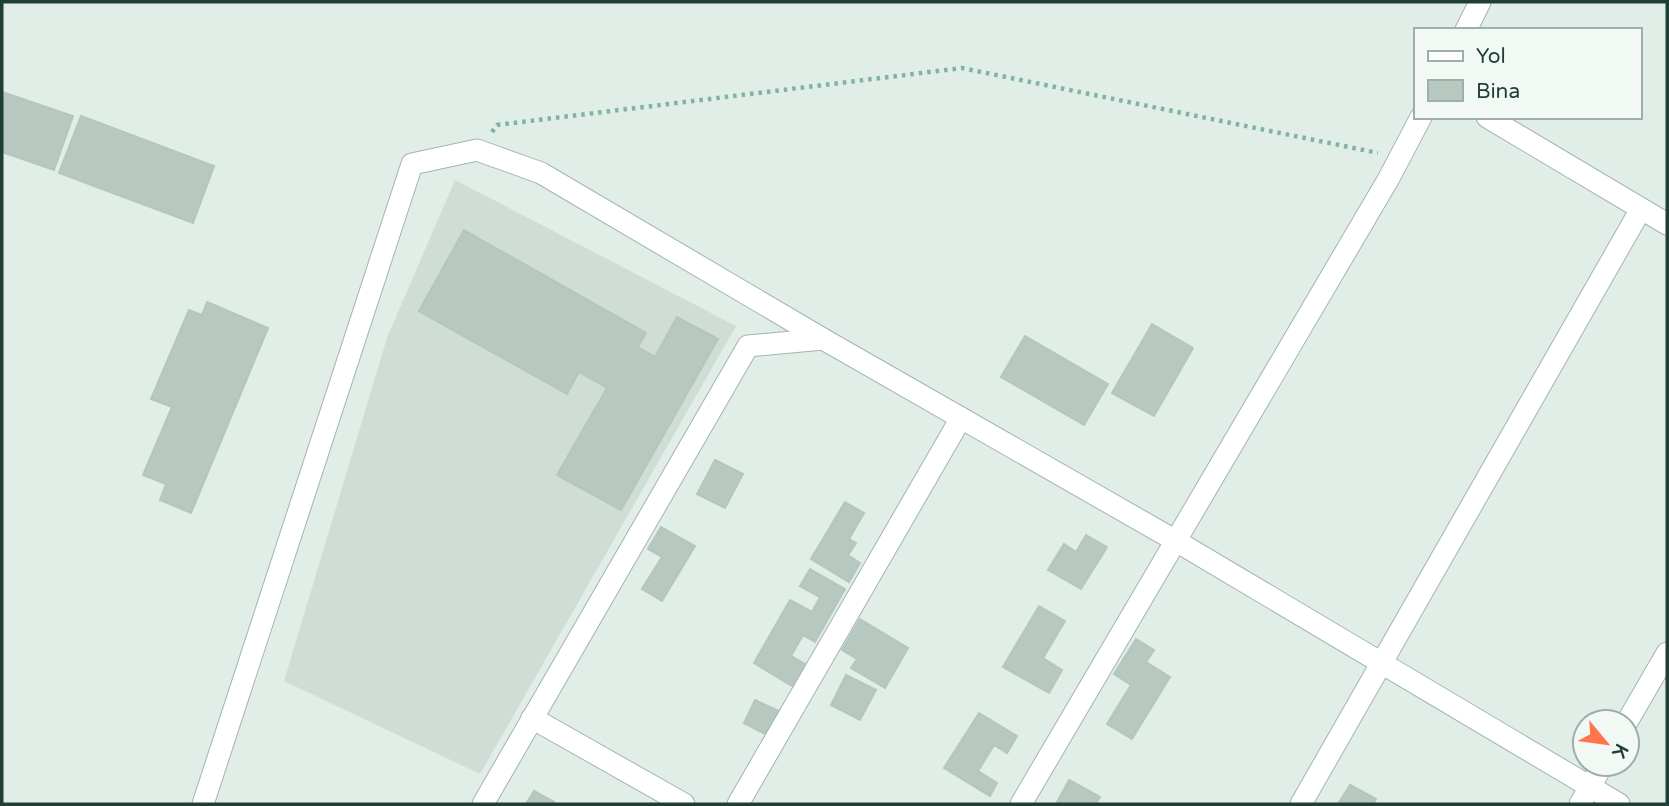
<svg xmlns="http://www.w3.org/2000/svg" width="1669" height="806" font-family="'Varela Round',sans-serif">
	<rect width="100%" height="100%" fill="#e1ede7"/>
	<polygon fill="#cfddd6" points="455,180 736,326 480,774 284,681 387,338"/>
	<g fill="#b6c8c0" stroke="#b3c7be" stroke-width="2">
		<polygon points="2,92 73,116 54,170 2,152"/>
		<polygon points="81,116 214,166 193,223 59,173"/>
		<polygon points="464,230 646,333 638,347 655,357 677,317 718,339 621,510 557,475 607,388 579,372 567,394 419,311"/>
		<polygon points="207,302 268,328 191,513 160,500 166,484 143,475 172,407 151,399 189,310 202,315"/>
		<polygon points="1152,324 1193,348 1154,416 1112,393"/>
		<polygon points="1025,336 1108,384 1084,425 1001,377"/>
		<polygon points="715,460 743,474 725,508 697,494"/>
		<polygon points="845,502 864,513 849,539 856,543 848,555 860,563 849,582 811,559"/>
		<polygon points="661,527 695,546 662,601 642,589 662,557 648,549"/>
		<polygon points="1086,535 1107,547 1081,589 1048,570 1064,544 1076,552"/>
		<polygon points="810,569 845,589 815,642 803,635 791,656 807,665 794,687 754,663 790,600 812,612 820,597 800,586"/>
		<polygon points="1039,606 1065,621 1043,658 1062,670 1049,693 1003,667"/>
		<polygon points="860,619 908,648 885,688 851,668 857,659 842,650"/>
		<polygon points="1136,639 1154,650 1146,662 1170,677 1132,739 1107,724 1131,685 1114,674"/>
		<polygon points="846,675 876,690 860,720 831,705"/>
		<polygon points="755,700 781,712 769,736 744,723"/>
		<polygon points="979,713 1017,736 1007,753 994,745 978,771 997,783 990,796 944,768"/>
		<polygon points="1069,780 1100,797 1096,804 1056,804"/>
		<polygon points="1350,785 1376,799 1373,804 1338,804"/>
		<polygon points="534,791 554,802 553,804 526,804"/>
	</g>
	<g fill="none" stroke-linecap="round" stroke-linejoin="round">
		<defs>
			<g id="minor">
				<polyline points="1466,30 1480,2"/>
				<polyline points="1487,117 1667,224"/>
				<polyline points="532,718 684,804"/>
				<polyline points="1627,722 1667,653"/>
				<polyline points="203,804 412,164 477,150 541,173 823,339"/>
				<polyline points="483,804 748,346 823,339 1176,541 1619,804"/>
				<polyline points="738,804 961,418"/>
				<polyline points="1021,804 1389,178 1421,117"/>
				<polyline points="1301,804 1641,209"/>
				<polyline points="1580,804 1603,764"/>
			</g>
		</defs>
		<use href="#minor" stroke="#a3b5ae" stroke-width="23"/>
		<polyline stroke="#7eb4a2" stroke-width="4.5" stroke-dasharray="3.5 5" stroke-linecap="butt" points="492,132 497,125 962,68 1378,153"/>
		<use href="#minor" stroke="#fff" stroke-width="21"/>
	</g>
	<rect width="1669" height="806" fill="none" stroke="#1f3f36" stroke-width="7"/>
	<rect x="1414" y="28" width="228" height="91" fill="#f2f9f5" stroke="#9eafa9" stroke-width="2"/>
	<rect x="1428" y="51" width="35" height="10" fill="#ffffff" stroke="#9eafa9" stroke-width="2"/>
	<text x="1476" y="63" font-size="21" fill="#1f3f36">Yol</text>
	<rect x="1428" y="80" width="35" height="21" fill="#b6c8c0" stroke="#9eafa9" stroke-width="2"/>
	<text x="1476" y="98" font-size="21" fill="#1f3f36">Bina</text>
	<g transform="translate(1606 743) rotate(119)"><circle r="33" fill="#f2f9f5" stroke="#9eafa9" stroke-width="2"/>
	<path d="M0-5L12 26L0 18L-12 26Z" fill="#ff764d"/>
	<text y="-10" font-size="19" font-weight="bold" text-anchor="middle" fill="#1f3f36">K</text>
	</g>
</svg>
